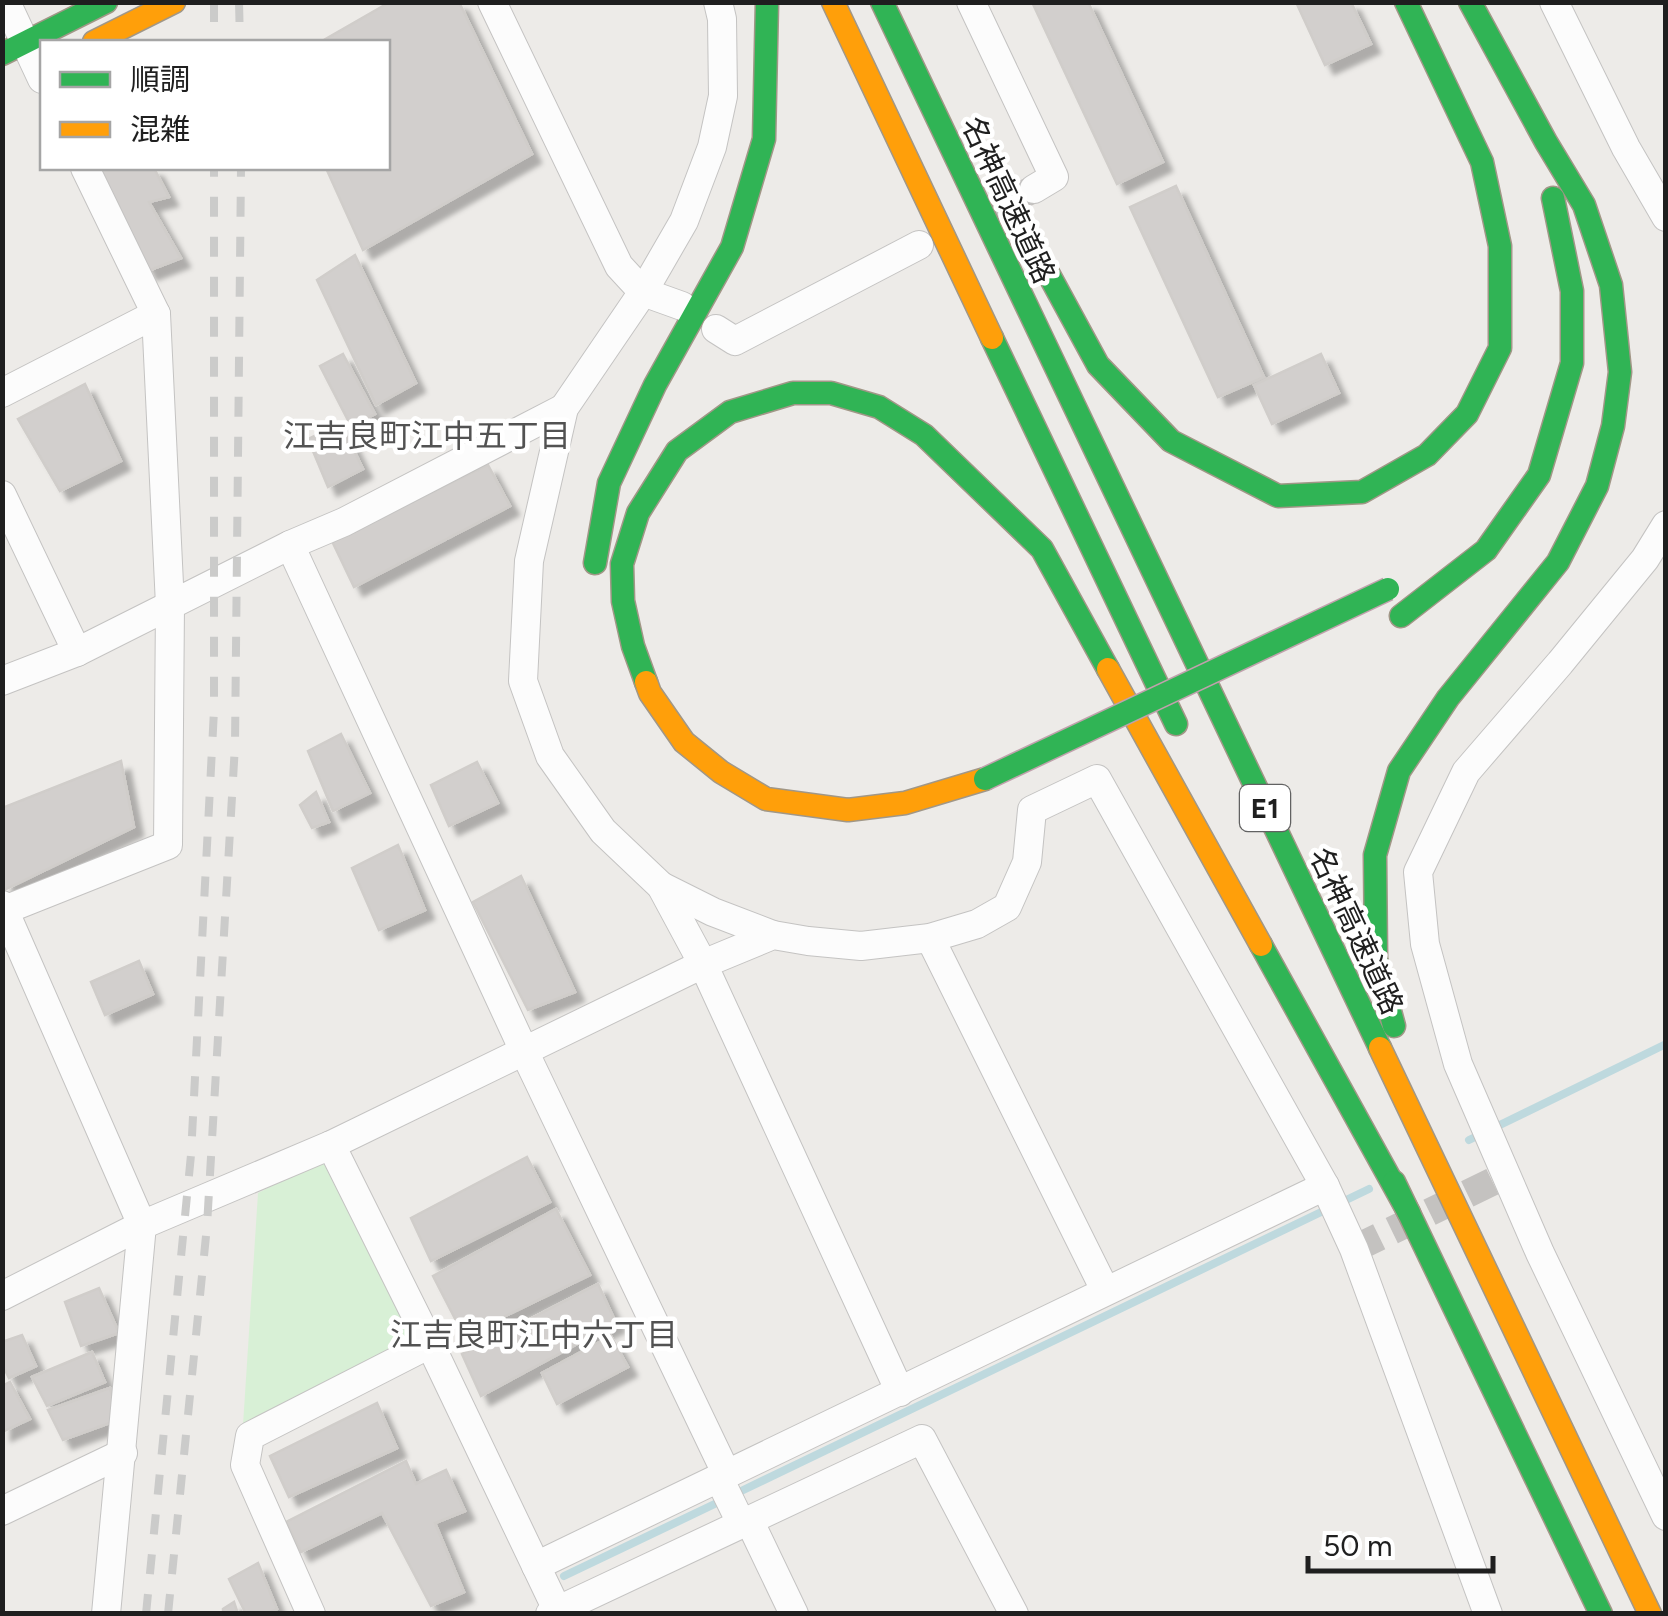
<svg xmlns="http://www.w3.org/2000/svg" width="1668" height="1616" font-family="Figtree,'Noto Sans JP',sans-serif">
	<defs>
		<filter id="shadow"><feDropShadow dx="9" dy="9" stdDeviation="2.5" flood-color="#0004"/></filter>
	</defs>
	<rect width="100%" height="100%" fill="#edebe8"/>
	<polygon fill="#d8f0d6" points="324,1159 414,1338 243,1425 258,1193"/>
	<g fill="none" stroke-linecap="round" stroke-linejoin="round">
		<g stroke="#bed9de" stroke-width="8">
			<polyline points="1469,1140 1666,1044"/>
			<polyline points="735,1494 1369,1189"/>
			<polyline points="564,1576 723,1500"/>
		</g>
	</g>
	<g fill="#d2cfcd" stroke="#d0cdca" stroke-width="2.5" filter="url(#shadow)">
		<polygon points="390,2 459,2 532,154 363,250 326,168 388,168 388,42 323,42 324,40"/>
		<polygon points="1032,2 1088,2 1163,162 1117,184"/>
		<polygon points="1296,2 1351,2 1371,44 1325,65"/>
		<polygon points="98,168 154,168 169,197 149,202 181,258 148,271"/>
		<polygon points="1176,186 1264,377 1218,397 1130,207"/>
		<polygon points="355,255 416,383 376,405 317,280"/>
		<polygon points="343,354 375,414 351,426 320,366"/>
		<polygon points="1321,354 1339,393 1272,424 1254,385"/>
		<polygon points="85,384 121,461 60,491 18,419"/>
		<polygon points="341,423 363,469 328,487 308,439"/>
		<polygon points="488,465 510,506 354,587 332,541"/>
		<polygon points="341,734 370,793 333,811 308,751"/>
		<polygon points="121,761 134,827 4,890 2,808"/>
		<polygon points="477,762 498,803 449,826 431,785"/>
		<polygon points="316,792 329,822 312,828 300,805"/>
		<polygon points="398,845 425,910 379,930 352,868"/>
		<polygon points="521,876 575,992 528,1010 473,902"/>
		<polygon points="139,961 153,994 105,1015 91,982"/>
		<polygon points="527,1157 550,1202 431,1261 411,1218"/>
		<polygon points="556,1209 590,1275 464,1336 433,1276"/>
		<polygon points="598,1284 616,1323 481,1396 462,1354"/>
		<polygon points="99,1288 119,1333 81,1346 65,1302"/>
		<polygon points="22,1335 36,1366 9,1378 2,1364 2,1342"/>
		<polygon points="611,1336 628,1367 557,1404 542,1373"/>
		<polygon points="92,1352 105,1382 47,1406 32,1377"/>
		<polygon points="10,1382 30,1419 2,1432 2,1386"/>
		<polygon points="110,1388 118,1420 63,1440 48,1410"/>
		<polygon points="377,1403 397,1448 289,1497 270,1456"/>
		<polygon points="406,1461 416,1484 446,1470 465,1511 435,1523 464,1592 431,1606 382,1513 301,1552 286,1522"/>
		<polygon points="258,1563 277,1609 266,1614 246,1614 229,1579"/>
		<polygon points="234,1602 238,1614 223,1614 223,1609"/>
	</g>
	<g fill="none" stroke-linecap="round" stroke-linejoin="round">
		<g stroke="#c4c2c0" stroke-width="28" stroke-dasharray="28 14" stroke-linecap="butt">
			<polyline points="974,218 1034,189"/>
			<polyline points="1354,1249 1506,1175"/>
		</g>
		<defs>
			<g id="street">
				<polyline points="6,2 42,79"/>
				<polyline points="492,2 619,266 643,292 682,306"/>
				<polyline points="718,2 722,19 723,96 712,147 684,221 643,292 564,408 529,561 523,681 550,756 603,831 661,886 703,964 900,1392"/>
				<polyline points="971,2 1054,177 1034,189"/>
				<polyline points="1554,2 1626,148 1666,217"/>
				<polyline points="716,329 735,341 919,245"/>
				<polyline points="2,393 156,314"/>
				<polyline points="2,495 77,652"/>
				<polyline points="1666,525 1645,559 1560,663 1466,772 1418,872 1425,944 1458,1064 1540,1253 1666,1516"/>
				<polyline points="290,545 525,1053 727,1475"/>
				<polyline points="2,681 77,652 290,545 344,522 564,408"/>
				<polyline points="661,886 713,912 773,935"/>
				<polyline points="2,905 142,1225 106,1614"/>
				<polyline points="2,911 168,845 170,605 156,314 85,168"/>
				<polyline points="930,938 1105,1290"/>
				<polyline points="331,1145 430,1344 559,1614"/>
				<polyline points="2,1296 142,1225 331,1145 703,964 773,935 808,941 861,946 930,938 977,924 1007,907 1027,862 1032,810 1097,779 1325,1186 1354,1249 1488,1614"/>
				<polyline points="719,1478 741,1523"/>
				<polyline points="2,1511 123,1453"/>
				<polyline points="749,1520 794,1614"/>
				<polyline points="536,1566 1325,1186"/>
				<polyline points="311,1614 245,1465 250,1436 430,1344"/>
				<polyline points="550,1614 922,1439 1014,1614"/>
			</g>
			<g id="fast">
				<polyline points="882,2 1380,1048"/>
				<polyline points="2,54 106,2"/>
				<polyline points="1035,249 1098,365 1171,441 1278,496 1362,492 1427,455 1467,414 1500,348 1500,246 1482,162 1406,2"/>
				<polyline points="992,338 1176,724"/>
				<polyline points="595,563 609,483 655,385 732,247 764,139 767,2"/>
				<polyline points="1401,616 1486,550 1539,475 1572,363 1572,291 1553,198"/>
				<polyline points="646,682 633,646 623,601 622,564 638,513 677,451 730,412 793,393 831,393 879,407 924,435 1042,549 1108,669"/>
				<polyline points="1261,945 1409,1213"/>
				<polyline points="1394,1026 1376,959 1375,855 1399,771 1448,698 1558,562 1597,486 1613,426 1620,372 1611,285 1584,205 1546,142 1470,2"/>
				<polyline points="1394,1182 1601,1614"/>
			</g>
			<g id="slow">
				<polyline points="833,2 992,338"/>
				<polyline points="94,42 174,2"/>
				<polyline points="1108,669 1261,945"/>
				<polyline points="646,682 650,693 684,742 721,772 766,799 848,810 905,803 985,779"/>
				<polyline points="1380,1048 1650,1614"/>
			</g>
		</defs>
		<use href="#street" stroke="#c4c3c2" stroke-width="30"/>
		<use href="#fast" stroke="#a19787" stroke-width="25"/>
		<use href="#slow" stroke="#a19787" stroke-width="25"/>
		<use href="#street" stroke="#fcfcfc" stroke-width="28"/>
		<use href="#fast" stroke="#30b455" stroke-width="22"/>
		<use href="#slow" stroke="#ff9f0a" stroke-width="22"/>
		<g stroke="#cbcbca" stroke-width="8" stroke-dasharray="20 20" stroke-linecap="butt">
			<polyline points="214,2 214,42"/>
			<polyline points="239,2 240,42"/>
			<polyline points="146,1614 191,1155 214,710 214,168"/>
			<polyline points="168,1614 207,1226 235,745 241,168"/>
		</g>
		<defs>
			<polyline id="fast-bridge" points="985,779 1388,589"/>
		</defs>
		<use href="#fast-bridge" stroke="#c0a1ac" stroke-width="25" stroke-linecap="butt"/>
		<use href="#fast-bridge" stroke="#30b455" stroke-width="22"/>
	</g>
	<g text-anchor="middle" stroke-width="9" stroke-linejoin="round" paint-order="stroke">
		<rect fill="#fff" stroke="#626262" stroke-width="2.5" x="1240" y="785" width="50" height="46" rx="8"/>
		<g font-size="28" font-weight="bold" fill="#1f1f1f">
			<text x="1265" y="818">E1</text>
		</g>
		<g font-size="30" fill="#1f1f1f" stroke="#fff">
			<text transform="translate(1008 200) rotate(65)" y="10">名神高速道路</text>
			<text transform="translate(1356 931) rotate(65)" y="10">名神高速道路</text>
		</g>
		<g font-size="32" fill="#525252" stroke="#fff">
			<text x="427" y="447">江吉良町江中五丁目</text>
			<text x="534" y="1346">江吉良町江中六丁目</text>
		</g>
	</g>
	<rect width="1668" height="1616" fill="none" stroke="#1f1f1f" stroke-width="10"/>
	<rect x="40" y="40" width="350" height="130" fill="#ffffff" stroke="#a5a5a5" stroke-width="2.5"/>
	<rect x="60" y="72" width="50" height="15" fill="#30b455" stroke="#a5a5a5" stroke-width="2.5"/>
	<text x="130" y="90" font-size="30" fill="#1f1f1f">順調</text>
	<rect x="60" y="122" width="50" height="15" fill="#ff9f0a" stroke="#a5a5a5" stroke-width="2.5"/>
	<text x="130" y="140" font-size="30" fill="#1f1f1f">混雑</text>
	<path d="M1308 1556v15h185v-15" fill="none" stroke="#1f1f1f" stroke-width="5"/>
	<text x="1323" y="1556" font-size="30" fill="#1f1f1f" stroke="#ffffff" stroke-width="8" paint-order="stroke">50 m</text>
</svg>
